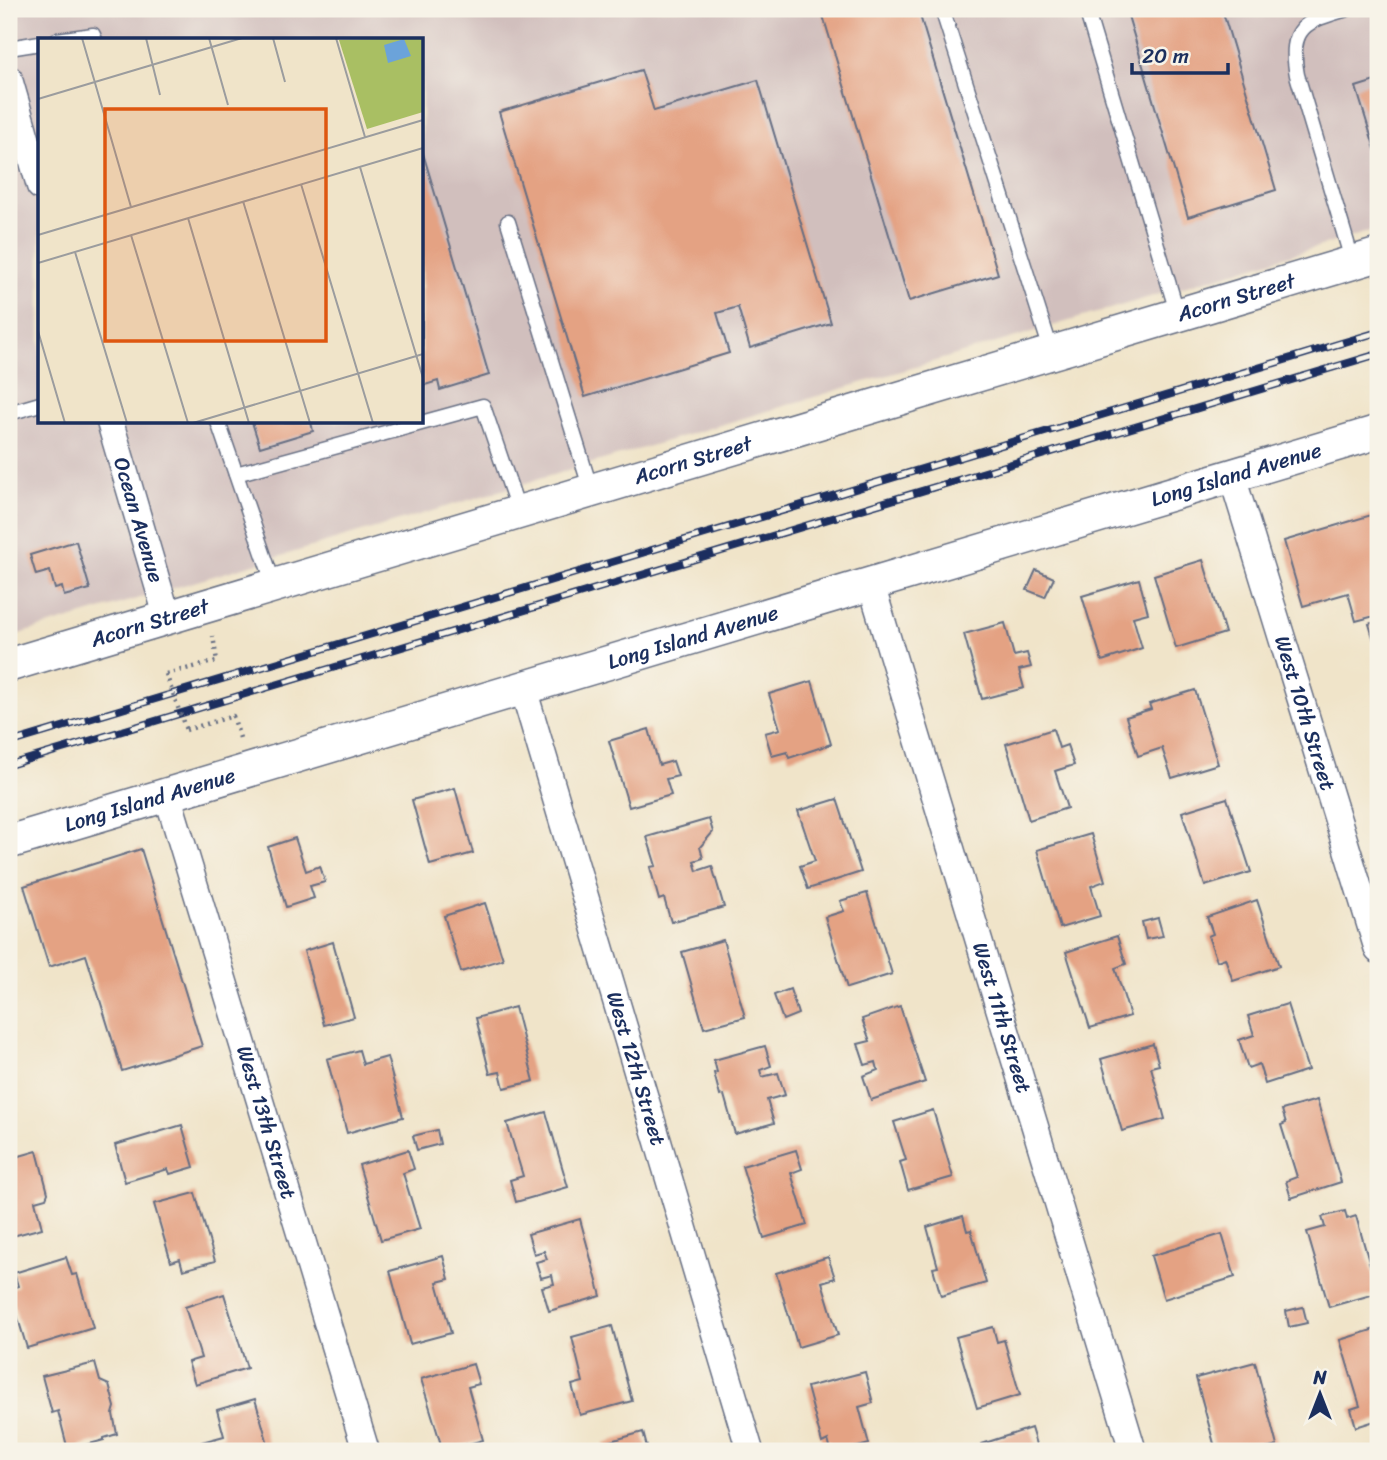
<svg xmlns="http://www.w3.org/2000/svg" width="1387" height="1460" font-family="Sriracha,sans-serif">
	<rect width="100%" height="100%" fill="#f7f3e8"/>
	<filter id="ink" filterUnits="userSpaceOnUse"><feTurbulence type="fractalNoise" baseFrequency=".0143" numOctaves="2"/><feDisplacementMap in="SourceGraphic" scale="14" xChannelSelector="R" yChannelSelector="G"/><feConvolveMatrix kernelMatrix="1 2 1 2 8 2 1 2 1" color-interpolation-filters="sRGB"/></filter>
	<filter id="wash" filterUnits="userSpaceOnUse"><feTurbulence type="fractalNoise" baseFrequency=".00686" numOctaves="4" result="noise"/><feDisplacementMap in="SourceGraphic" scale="28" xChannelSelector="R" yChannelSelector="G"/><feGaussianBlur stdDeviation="1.57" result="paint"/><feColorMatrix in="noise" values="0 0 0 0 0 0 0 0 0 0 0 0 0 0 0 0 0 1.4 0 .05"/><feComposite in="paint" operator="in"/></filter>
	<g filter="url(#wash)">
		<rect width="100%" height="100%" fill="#f0e4c9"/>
		<path fill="#d1bfbd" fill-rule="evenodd" d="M9 9H1378V229L9 637ZM40 40H422V422H40Z"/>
		<g id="blocks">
			<g fill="#e4a283">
				<polygon points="821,9 918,9 998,274 909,301"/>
				<polygon points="1126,9 1222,9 1276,190 1188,217"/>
				<polygon points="641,70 654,111 758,80 831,323 750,348 738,307 717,313 729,353 585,397 499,112"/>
				<polygon points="1378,80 1378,159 1356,87"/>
				<polygon points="422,150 489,375 440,390 438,381 422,386"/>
				<polygon points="252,422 311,422 313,431 260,447"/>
				<polygon points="1378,513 1378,615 1356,621 1348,593 1303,606 1284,541"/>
				<polygon points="76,541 90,589 64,596 62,587 55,589 50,571 36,575 30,555"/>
				<polygon points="1203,560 1225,633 1176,648 1154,575"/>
				<polygon points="1036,570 1054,578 1045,597 1027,590"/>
				<polygon points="1139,579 1148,613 1133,617 1142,648 1102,661 1082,596"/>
				<polygon points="1378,621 1378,654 1369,624"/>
				<polygon points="1005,623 1014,656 1027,653 1031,667 1019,670 1024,688 982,699 964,634"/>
				<polygon points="812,681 831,744 789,758 787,752 772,756 765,733 780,729 769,694"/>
				<polygon points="1195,690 1218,764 1172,778 1162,748 1138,756 1126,717 1151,709 1149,704"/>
				<polygon points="649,729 659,765 673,761 678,776 666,779 671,795 629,807 609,741"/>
				<polygon points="1053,729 1059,748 1067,745 1074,765 1055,771 1067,808 1029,820 1006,744"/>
				<polygon points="455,788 473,853 430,865 412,800"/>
				<polygon points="1227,798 1251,872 1205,886 1182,812"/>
				<polygon points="837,799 861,872 808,889 800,866 815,861 798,811"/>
				<polygon points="709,819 713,832 700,847 703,858 694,861 697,871 712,866 724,907 671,922 664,898 659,900 650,867 656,866 647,837"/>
				<polygon points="1091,834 1105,881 1091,886 1100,916 1060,928 1037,850"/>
				<polygon points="295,838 306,871 320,866 325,882 310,886 314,898 286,907 268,847"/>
				<polygon points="141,849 202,1046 122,1071 86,955 49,967 24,886"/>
				<polygon points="867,893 892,974 847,988 825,917 844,911 840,901"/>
				<polygon points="1257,900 1279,966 1233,981 1225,958 1217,961 1208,936 1213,934 1207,917"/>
				<polygon points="485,903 503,959 461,972 444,916"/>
				<polygon points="1158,918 1163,936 1146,939 1142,922"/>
				<polygon points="1117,936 1126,964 1115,968 1130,1016 1090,1028 1066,952"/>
				<polygon points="723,940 745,1017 704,1028 682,952"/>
				<polygon points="333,942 354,1017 324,1025 304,951"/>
				<polygon points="790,989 798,1014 783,1020 774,995"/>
				<polygon points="1287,1004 1308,1070 1265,1084 1259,1064 1248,1068 1239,1040 1254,1035 1248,1016"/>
				<polygon points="900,1006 925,1082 871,1100 863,1076 878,1070 876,1062 865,1065 858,1044 870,1041 862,1019"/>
				<polygon points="515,1007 534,1081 504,1088 500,1072 490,1074 476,1018"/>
				<polygon points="1153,1044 1159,1065 1151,1067 1165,1119 1122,1131 1101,1059"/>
				<polygon points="765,1046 771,1066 760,1070 762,1077 778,1073 785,1095 767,1100 774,1123 735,1134 724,1095 720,1096 714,1073 717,1072 714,1060"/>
				<polygon points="359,1050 363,1064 387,1057 403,1117 347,1133 327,1059"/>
				<polygon points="1317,1100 1341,1182 1291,1198 1286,1181 1297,1177 1281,1125 1286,1123 1282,1110"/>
				<polygon points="933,1110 953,1177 908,1190 900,1162 906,1160 894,1122"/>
				<polygon points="546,1112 568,1187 516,1202 510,1180 523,1176 507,1123"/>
				<polygon points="182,1125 194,1167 170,1174 168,1169 125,1182 115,1145"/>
				<polygon points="437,1130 440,1144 417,1150 413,1136"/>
				<polygon points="408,1150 414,1169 403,1173 420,1229 381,1240 359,1165"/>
				<polygon points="796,1150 802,1169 791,1173 807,1225 764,1238 742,1166"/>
				<polygon points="37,1151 48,1193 46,1198 35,1201 42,1228 9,1237 9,1159"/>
				<polygon points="195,1193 215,1261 183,1270 180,1259 171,1262 154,1204"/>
				<polygon points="1345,1211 1347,1219 1356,1216 1378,1293 1329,1307 1307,1232 1325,1227 1322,1217"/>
				<polygon points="963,1216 967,1231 971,1230 986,1283 941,1296 933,1268 938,1267 927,1227"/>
				<polygon points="580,1219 601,1296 549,1311 542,1287 554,1284 552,1275 541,1278 536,1262 547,1259 544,1251 534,1254 528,1234"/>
				<polygon points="1222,1234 1235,1277 1164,1299 1151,1256"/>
				<polygon points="443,1256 449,1279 437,1282 451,1333 410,1344 390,1271"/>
				<polygon points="66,1257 72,1275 77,1274 93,1328 27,1348 9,1289 18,1286 14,1273"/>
				<polygon points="828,1257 835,1278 822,1282 838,1335 798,1347 776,1273"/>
				<polygon points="224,1294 247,1368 195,1384 188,1362 201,1358 185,1307"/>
				<polygon points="1303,1307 1307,1323 1289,1327 1286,1311"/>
				<polygon points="612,1326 632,1401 580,1415 572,1385 583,1382 572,1337"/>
				<polygon points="993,1327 997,1342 1004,1340 1020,1395 977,1408 956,1337"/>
				<polygon points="1378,1328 1378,1420 1356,1427 1351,1409 1360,1406 1340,1340"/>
				<polygon points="1255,1362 1277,1446 1259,1451 1216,1451 1196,1378"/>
				<polygon points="95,1363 100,1381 109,1385 115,1407 113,1414 117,1434 104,1438 104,1440 68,1450 58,1411 52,1413 42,1376"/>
				<polygon points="473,1364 479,1384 468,1387 483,1440 443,1451 421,1379"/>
				<polygon points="865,1372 873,1403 859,1407 869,1444 843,1451 831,1451 828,1440 822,1443 807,1387"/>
				<polygon points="255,1399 270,1451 205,1451 202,1442 224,1436 217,1410"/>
				<polygon points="1031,1428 1038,1451 984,1451 982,1444"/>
				<polygon points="643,1432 648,1451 606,1451 604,1443"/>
			</g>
		</g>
	</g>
	<g filter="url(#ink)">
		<use href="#blocks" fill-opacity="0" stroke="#666e83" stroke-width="2"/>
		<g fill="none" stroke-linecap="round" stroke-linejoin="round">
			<defs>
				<g id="service">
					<polyline points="942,9 1052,353"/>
					<polyline points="1086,9 1178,315"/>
					<path d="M1347 9C1305 21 1288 27 1297 75L1353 263"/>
					<polyline points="57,40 93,35 95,40"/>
					<polyline points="9,48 40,43"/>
					<polyline points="508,222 591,490"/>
					<polyline points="9,413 40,404"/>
					<polyline points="218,422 274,585"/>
					<polyline points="236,474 483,406 519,512"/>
				</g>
				<g id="minor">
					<polyline points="9,79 40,186"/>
					<path id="s1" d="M110 422 167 616"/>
					<path id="s2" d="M1232 476 1378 950"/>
					<path id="s3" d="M871 584 1133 1451"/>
					<path id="s4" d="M523 688 750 1451"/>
					<path id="s5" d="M167 794 366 1451"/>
				</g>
				<g id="tertiary">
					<path id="s6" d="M9 665 1378 255"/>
					<path id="s7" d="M9 842 1378 432"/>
				</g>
			</defs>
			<use href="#service" stroke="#666e83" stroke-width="17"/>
			<use href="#minor" stroke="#666e83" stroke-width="29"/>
			<use href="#tertiary" stroke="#666e83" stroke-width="36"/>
			<g stroke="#666e83" stroke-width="4.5" stroke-dasharray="2 5" stroke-linecap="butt">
				<polyline points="166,674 217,661 213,636"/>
				<polyline points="186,730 233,716 240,738"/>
			</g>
			<use href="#service" stroke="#fff" stroke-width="14"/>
			<use href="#minor" stroke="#fff" stroke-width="26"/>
			<use href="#tertiary" stroke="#fff" stroke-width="33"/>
			<defs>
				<g id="rail">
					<polyline points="9,743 1378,332"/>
					<polyline points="9,765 1378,354"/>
				</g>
			</defs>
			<use href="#rail" stroke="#1b2f5e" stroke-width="8"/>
			<use href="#rail" stroke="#f7f3e8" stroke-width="5" stroke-dasharray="16" stroke-linecap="butt"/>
			<polyline stroke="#666e83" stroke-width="4.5" stroke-dasharray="2 5" stroke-linecap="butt" points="166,674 186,730"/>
		</g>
	</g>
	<g text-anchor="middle" stroke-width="6" stroke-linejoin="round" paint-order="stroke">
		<g font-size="21" fill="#1b2f5e" stroke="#f7f3e8">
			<text dy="7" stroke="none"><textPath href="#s6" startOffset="1281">Acorn Street</textPath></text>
			<text dy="7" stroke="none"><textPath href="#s6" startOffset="714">Acorn Street</textPath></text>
			<text dy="7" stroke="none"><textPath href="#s7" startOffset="1281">Long Island Avenue</textPath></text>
			<text dy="7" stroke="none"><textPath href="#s1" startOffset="102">Ocean Avenue</textPath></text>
			<text dy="7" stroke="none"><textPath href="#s6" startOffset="147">Acorn Street</textPath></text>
			<text dy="7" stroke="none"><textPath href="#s7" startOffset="714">Long Island Avenue</textPath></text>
			<text dy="7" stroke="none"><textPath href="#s2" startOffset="248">West 10th Street</textPath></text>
			<text dy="7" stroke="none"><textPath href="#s7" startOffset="147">Long Island Avenue</textPath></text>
			<text dy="7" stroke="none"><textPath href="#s3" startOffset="453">West 11th Street</textPath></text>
			<text dy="7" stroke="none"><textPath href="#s4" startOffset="397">West 12th Street</textPath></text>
			<text dy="7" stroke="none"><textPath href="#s5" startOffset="343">West 13th Street</textPath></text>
		</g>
	</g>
	<g transform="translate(38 38)">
		<rect width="385" height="385" fill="#f0e4c9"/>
		<path d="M385 0V74L329 91 301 2Z" fill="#a9bf63"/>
		<path d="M366 1 373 18 350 25 346 7Z" fill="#6ba3da"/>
		<path fill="none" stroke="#9b9c9e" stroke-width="2" d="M44 0 93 169M108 0 122 57M171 0 190 67M235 0 247 44M298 0 327 99M0 61 204 0M322 129 385 340M263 146 335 385M205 163 272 385M150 180 211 385M0 197 385 82M93 197 150 385M37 214 89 385M0 225 385 110M0 293 27 385M155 385 385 316"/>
		<path fill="#de5710" fill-opacity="0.15" stroke="#de5710" stroke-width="3.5" d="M67 71H288V303H67Z"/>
		<rect width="385" height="385" fill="none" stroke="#1b2f5e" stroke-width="3.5"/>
	</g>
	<rect width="1387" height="1460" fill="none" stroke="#f7f3e8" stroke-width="35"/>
	<g transform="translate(1320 1394)" stroke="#f7f3e8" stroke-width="5" paint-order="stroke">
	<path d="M0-5L12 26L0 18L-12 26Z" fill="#1b2f5e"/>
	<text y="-10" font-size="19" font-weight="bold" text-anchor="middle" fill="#1b2f5e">N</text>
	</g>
	<path d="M1132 63v10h96v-10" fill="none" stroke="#1b2f5e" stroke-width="3.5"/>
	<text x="1142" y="63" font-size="21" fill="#1b2f5e" stroke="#f7f3e8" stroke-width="5" paint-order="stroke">20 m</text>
</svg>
